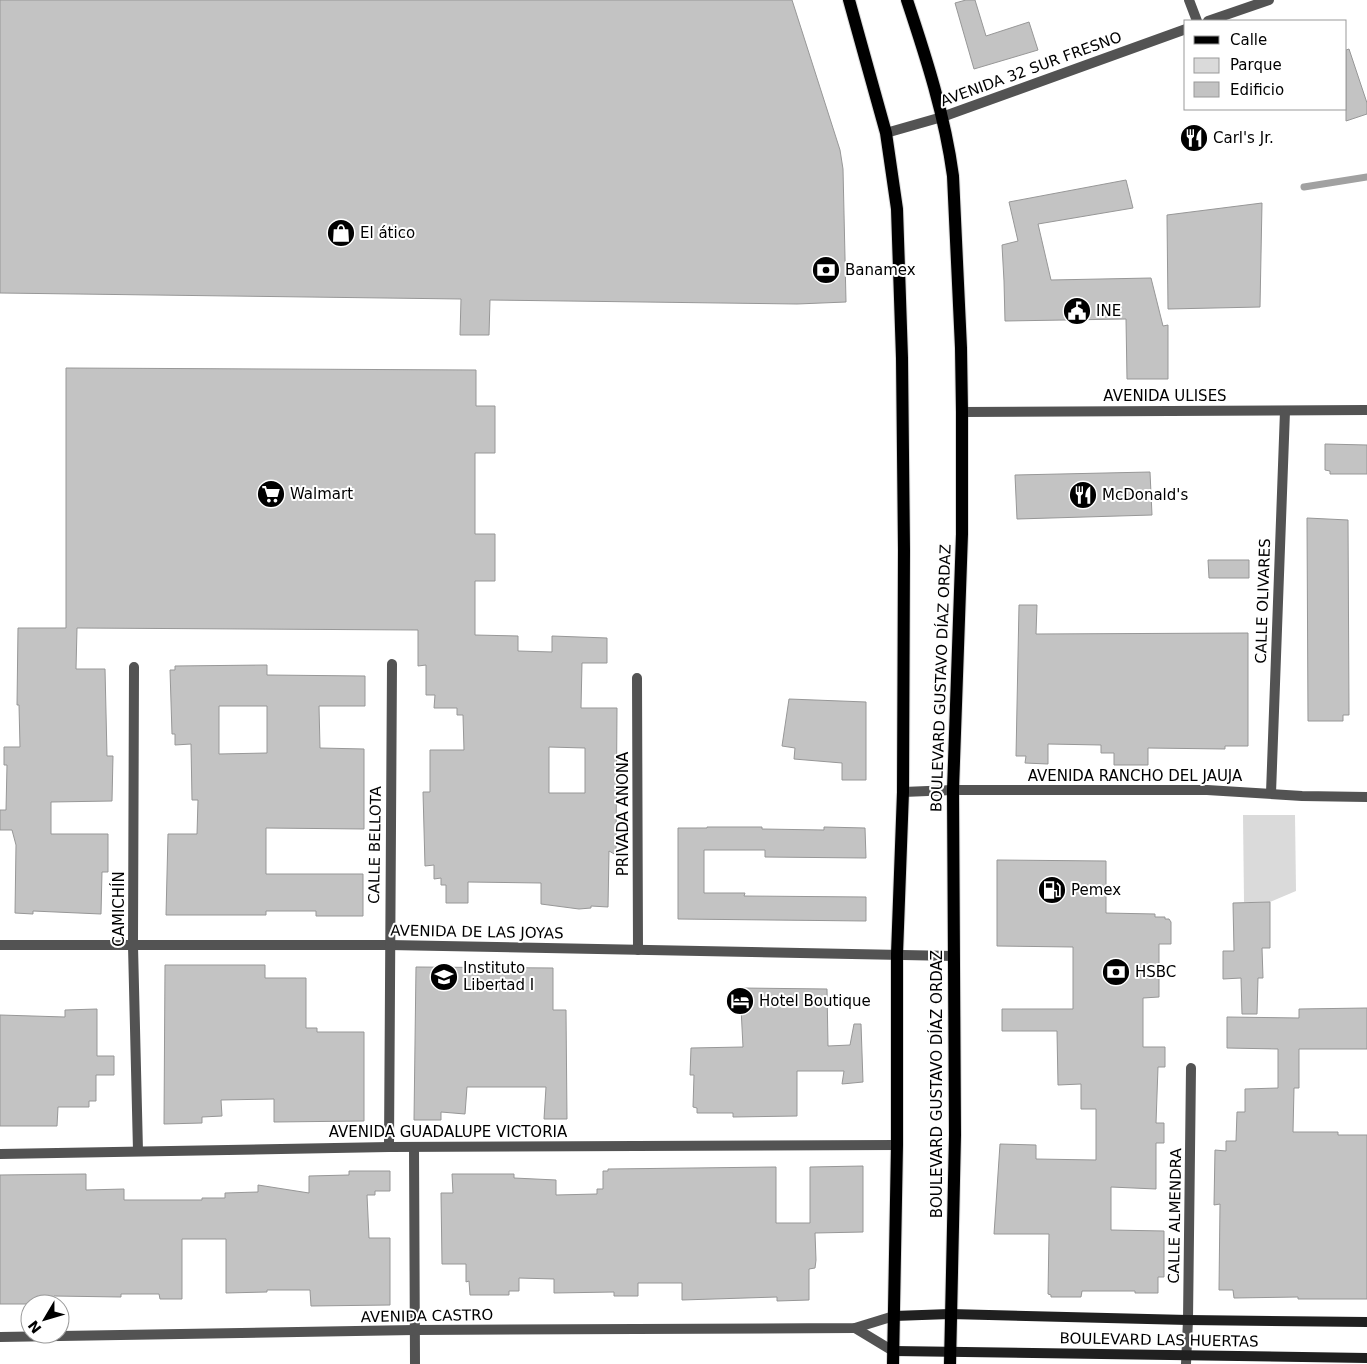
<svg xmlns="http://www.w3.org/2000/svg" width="1367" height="1364" font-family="'DejaVu Sans',sans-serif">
	<rect width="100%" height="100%" fill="#fff"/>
	<polygon fill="#dadada" points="1243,815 1295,815 1296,891 1270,902 1244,902"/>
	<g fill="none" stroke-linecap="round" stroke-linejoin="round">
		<polyline stroke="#a1a1a1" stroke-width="7" points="1304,187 1367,177"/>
	</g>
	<g fill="#c3c3c3" stroke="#979797" fill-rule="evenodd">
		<polygon points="0,0 792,0 840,150 843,169 846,302 797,304 490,300 489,335 460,335 461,299 0,293"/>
		<polygon points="966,0 975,0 986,36 1029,22 1038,50 974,69 955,3"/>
		<polygon points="1349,49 1367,103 1367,114 1346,121 1346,50"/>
		<polygon points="1126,180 1133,208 1038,224 1051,280 1151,278 1163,326 1168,325 1168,379 1127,379 1126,319 1005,321 1004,281 1002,245 1018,241 1009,202"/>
		<polygon points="1262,203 1260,307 1168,309 1167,215"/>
		<path d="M66 368 476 370V406H495V453H475V534H495V581H475V635L518 636V651L552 652V636L607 638V663H582L581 708H617L616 855 609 851 608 907 591 906V908L579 909 541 904V883L468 882V903H446V885H441V878L434 879V865L425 866 423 792H430V750H464L463 715H457V708H434L435 695H426V665L418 666V630L77 628 76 669H105L107 756H113L112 801 51 802V834H108V872H102L101 914 33 911V914L15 913 16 845 12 830H0V810H6L7 765H4V747H20L19 705H17L18 628H66ZM549 747 585 748V793H549Z"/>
		<polygon points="1325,444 1367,445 1367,474 1330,474 1330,471 1325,470"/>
		<polygon points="1150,472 1152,515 1017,519 1015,475"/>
		<polygon points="1307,518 1348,520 1349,715 1343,715 1343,721 1308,721"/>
		<polygon points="1208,560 1249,560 1249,578 1209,578"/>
		<polygon points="1019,605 1037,605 1036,634 1248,633 1248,746 1225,746 1225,749 1148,748 1148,765 1114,765 1114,753 1101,753 1101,745 1048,744 1048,764 1025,763 1026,756 1016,756"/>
		<path d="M267 665V675L365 676V706H319L320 748 364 749V829L266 828V874H363V916H316V911H266V915H166L168 834H197L198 800H192L191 744 175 745V734H172L170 670H175V666ZM219 706H267V753L219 754Z"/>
		<polygon points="789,699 866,702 866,780 842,780 842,763 794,759 795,748 782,746"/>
		<polygon points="707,827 762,827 762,829 824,830 824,827 865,828 866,858 765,857 765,850 704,850 704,893 745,893 744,896 866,897 866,921 678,919 678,828 707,828"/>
		<polygon points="997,860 1106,861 1106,913 1155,914 1155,917 1165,917 1165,919 1169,919 1171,922 1171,944 1159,944 1159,997 1143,998 1143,1047 1165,1047 1165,1067 1158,1067 1156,1123 1164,1123 1164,1143 1156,1143 1156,1189 1111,1187 1111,1230 1164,1231 1164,1277 1158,1277 1158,1293 1135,1293 1135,1291 1082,1291 1081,1297 1051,1297 1051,1295 1048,1294 1049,1234 994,1234 1000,1144 1036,1145 1036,1159 1096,1160 1096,1109 1081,1109 1081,1084 1058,1085 1057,1031 1002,1031 1002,1009 1073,1009 1073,947 997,946"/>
		<polygon points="1270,902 1270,948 1262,948 1263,978 1258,978 1257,1014 1242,1014 1241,978 1223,979 1223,951 1234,951 1233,903"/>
		<polygon points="165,965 265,965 265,978 306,978 306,1028 317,1028 317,1032 364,1032 364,1121 274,1122 274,1099 221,1100 222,1116 202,1117 202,1123 164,1124"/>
		<polygon points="416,967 553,968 553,1010 566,1010 567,1119 544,1119 546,1087 467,1087 465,1114 441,1112 441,1120 414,1120"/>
		<polygon points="740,988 827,989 828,1046 850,1045 854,1024 861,1024 863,1082 842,1084 844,1071 797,1071 797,1116 733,1117 733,1113 697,1113 697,1108 693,1107 694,1075 690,1075 691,1048 743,1047"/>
		<polygon points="1367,1008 1367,1049 1299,1049 1299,1088 1294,1088 1293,1132 1338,1132 1338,1135 1367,1135 1367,1299 1298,1299 1298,1297 1234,1298 1233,1290 1219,1290 1220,1204 1214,1205 1215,1150 1226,1151 1226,1141 1236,1141 1237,1112 1245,1112 1245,1089 1278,1088 1278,1049 1227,1048 1227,1017 1299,1018 1299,1009"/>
		<polygon points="97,1009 97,1056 114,1056 114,1075 96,1075 96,1101 89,1101 89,1107 58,1107 57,1126 0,1126 0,1015 65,1017 65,1010"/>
		<polygon points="863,1166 863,1232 815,1233 816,1260 815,1268 809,1269 809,1300 777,1301 777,1297 682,1300 682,1283 638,1283 638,1296 614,1296 614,1292 554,1293 554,1279 519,1278 519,1291 509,1291 509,1295 470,1295 469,1281 466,1282 466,1264 442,1264 441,1193 453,1193 452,1174 514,1174 514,1178 556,1180 556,1195 597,1194 597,1189 603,1189 603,1171 608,1171 608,1169 776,1167 776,1223 810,1223 810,1167"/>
		<polygon points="349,1171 390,1171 390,1191 375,1191 375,1195 367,1195 369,1238 390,1238 390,1305 311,1306 310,1290 267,1290 267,1292 226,1293 226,1239 182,1239 182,1299 160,1299 159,1294 121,1294 121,1297 54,1296 54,1304 0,1304 0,1175 86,1174 86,1190 124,1189 124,1200 202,1200 202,1198 225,1198 225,1193 258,1192 258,1185 309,1193 309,1176 349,1175"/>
	</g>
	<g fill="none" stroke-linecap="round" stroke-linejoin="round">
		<defs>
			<g id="primary">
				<polyline points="849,0 886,133 897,209 902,358 904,550 903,792 897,954 897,1145 893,1364"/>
				<path d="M907 0C926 57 945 116 953 176L961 348 962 412V534L953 790 955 1135 950 1364"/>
			</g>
		</defs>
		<use href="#primary" stroke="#dbdbdb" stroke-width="14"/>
		<g stroke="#535353" stroke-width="10">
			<polyline points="1189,0 1197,21"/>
			<polyline points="1208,21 1269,0"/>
			<polyline points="886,133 942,117 1186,29"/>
			<polyline points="962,412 1367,410"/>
			<polyline points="134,667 133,946 138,1151"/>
			<polyline points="637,678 638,950"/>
			<polyline points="1271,793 1285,411"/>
			<polyline points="0,945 389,945 954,956"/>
			<polyline points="389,1147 392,664"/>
			<polyline points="414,1147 415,1364"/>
			<polyline points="0,1154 389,1147 897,1145"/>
			<polyline points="855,1328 893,1351"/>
			<polyline points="0,1337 414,1330 855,1328 894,1316"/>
			<polyline points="1186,1364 1188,1320 1191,1068"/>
		</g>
		<polyline stroke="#535353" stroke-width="10" points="903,792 953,790 1207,790 1302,796 1367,797"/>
		<g stroke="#202020" stroke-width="10">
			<polyline points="894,1316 950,1314 1188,1320 1367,1322"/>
			<polyline points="893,1351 1367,1358"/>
		</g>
		<use href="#primary" stroke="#000" stroke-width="12"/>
	</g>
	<defs>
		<symbol id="restaurant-disc" viewBox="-11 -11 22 22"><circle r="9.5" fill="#000" stroke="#fff"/><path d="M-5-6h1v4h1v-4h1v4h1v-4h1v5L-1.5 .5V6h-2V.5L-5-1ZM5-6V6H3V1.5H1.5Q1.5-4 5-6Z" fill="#fff"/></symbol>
		<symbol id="shop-disc" viewBox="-11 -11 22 22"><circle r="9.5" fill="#000" stroke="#fff"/><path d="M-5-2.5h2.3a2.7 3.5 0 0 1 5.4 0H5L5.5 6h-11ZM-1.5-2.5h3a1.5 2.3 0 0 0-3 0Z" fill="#fff"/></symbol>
		<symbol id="bank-disc" viewBox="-11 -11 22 22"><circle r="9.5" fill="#000" stroke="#fff"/><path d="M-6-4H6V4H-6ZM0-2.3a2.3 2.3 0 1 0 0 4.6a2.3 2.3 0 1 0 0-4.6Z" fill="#fff"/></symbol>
		<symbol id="civic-disc" viewBox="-11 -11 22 22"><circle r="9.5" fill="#000" stroke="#fff"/><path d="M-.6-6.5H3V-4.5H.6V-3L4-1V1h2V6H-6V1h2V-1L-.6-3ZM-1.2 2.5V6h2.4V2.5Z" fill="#fff"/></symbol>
		<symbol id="supermarket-disc" viewBox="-11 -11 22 22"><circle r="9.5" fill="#000" stroke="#fff"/><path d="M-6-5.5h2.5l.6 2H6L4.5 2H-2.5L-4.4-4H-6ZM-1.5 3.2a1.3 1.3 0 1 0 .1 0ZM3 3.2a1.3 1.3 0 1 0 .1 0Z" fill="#fff"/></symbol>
		<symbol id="fuel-disc" viewBox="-11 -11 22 22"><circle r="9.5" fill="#000" stroke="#fff"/><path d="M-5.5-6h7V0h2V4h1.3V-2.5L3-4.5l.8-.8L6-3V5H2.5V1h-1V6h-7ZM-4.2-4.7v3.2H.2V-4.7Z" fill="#fff"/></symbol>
		<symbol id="school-disc" viewBox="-11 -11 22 22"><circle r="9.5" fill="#000" stroke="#fff"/><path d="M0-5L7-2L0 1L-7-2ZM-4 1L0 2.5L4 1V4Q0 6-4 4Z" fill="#fff"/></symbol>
		<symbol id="hotel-disc" viewBox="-11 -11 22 22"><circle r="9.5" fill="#000" stroke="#fff"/><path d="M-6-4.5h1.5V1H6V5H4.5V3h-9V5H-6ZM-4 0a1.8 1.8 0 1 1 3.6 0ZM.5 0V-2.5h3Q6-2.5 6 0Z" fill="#fff"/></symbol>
	</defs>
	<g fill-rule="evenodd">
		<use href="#restaurant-disc" x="1178" y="122" width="32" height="32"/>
		<use href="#shop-disc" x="325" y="217" width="32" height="32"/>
		<use href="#bank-disc" x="810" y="254" width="32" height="32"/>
		<use href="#civic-disc" x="1061" y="295" width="32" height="32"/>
		<use href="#supermarket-disc" x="255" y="478" width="32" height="32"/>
		<use href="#restaurant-disc" x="1067" y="479" width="32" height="32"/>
		<use href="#fuel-disc" x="1036" y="874" width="32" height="32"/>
		<use href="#bank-disc" x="1100" y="956" width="32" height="32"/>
		<use href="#school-disc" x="428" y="961" width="32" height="32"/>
		<use href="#hotel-disc" x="724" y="985" width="32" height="32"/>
	</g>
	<g text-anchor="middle" stroke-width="4" stroke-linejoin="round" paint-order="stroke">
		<g font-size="15" fill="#000" stroke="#fff">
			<text transform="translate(1031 69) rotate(-20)" y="5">AVENIDA 32 SUR FRESNO</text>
			<text x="1165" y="401">AVENIDA ULISES</text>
			<text transform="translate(1263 601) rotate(-88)" y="5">CALLE OLIVARES</text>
			<text transform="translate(941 678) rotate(-88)" y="5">BOULEVARD GUSTAVO DÍAZ ORDAZ</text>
			<text x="1135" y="781">AVENIDA RANCHO DEL JAUJA</text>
			<text transform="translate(623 814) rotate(-90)" y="5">PRIVADA ANONA</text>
			<text transform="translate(375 845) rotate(-89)" y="5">CALLE BELLOTA</text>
			<text transform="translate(119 909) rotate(-90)" y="5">CAMICHÍN</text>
			<text transform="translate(477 932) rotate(1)" y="5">AVENIDA DE LAS JOYAS</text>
			<text transform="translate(937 1084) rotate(-90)" y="5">BOULEVARD GUSTAVO DÍAZ ORDAZ</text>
			<text x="448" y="1137">AVENIDA GUADALUPE VICTORIA</text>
			<text transform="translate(1175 1216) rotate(-89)" y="5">CALLE ALMENDRA</text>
			<text transform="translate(427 1316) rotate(-1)" y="5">AVENIDA CASTRO</text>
			<text transform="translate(1159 1340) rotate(1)" y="5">BOULEVARD LAS HUERTAS</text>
		</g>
		<g font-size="15" fill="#000" stroke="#fff" text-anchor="start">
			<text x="1213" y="143">Carl's Jr.</text>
			<text x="360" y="238">El ático</text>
			<text x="845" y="275">Banamex</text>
			<text x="1096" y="316">INE</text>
			<text x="290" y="499">Walmart</text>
			<text x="1102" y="500">McDonald's</text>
			<text x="1071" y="895">Pemex</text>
			<text x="463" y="973">Instituto<tspan x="463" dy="17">Libertad I</tspan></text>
			<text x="1135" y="977">HSBC</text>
			<text x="759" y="1006">Hotel Boutique</text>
		</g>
	</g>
	<rect x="1184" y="20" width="162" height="90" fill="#ffffff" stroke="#999999"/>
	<rect x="1194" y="36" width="25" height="8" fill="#000000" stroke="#999999"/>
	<text x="1230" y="45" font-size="15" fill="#000000">Calle</text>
	<rect x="1194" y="58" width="25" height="15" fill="#dadada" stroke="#999999"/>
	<text x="1230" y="70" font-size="15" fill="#000000">Parque</text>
	<rect x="1194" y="82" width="25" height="15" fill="#c3c3c3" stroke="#999999"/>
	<text x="1230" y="95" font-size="15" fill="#000000">Edificio</text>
	<g transform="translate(45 1319) rotate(232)"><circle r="24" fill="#ffffff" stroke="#999999"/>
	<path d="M0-4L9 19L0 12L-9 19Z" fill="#000000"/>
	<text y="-8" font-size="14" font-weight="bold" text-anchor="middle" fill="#000000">N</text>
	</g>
</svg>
